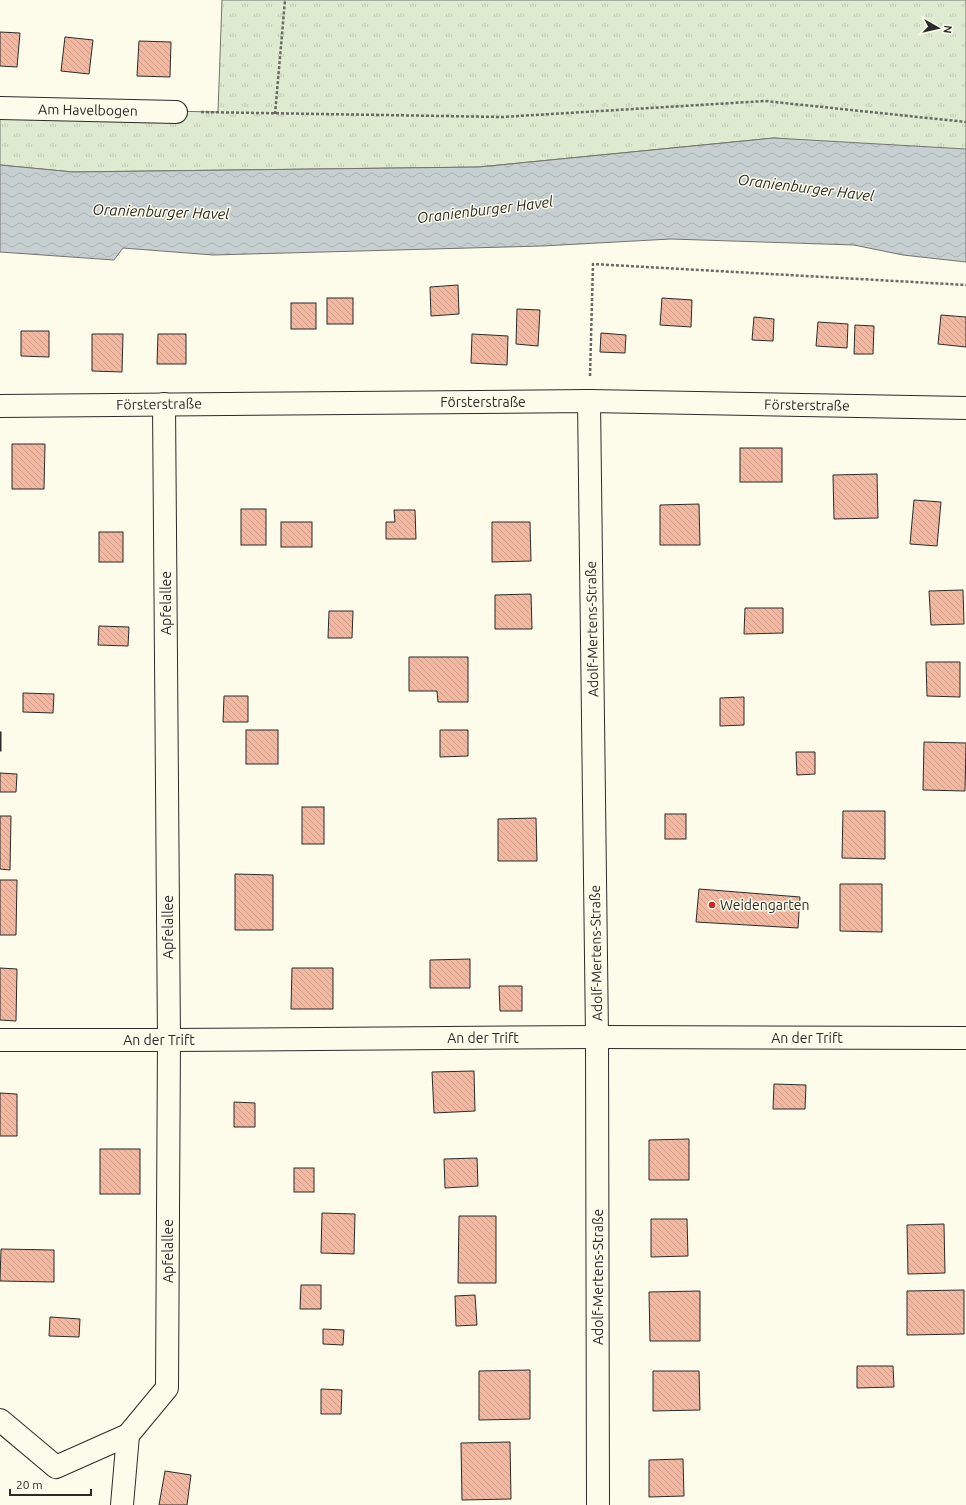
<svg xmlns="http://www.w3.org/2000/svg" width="966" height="1505" font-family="Ubuntu,sans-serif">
	<defs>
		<pattern id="park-tufts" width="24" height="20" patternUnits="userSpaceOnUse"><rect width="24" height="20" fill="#deebd1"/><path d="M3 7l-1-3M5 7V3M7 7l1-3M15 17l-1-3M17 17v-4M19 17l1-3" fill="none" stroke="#bfcab4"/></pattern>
		<pattern id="water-waves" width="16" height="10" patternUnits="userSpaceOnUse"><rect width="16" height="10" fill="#c7d0d0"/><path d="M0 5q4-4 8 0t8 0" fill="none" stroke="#abb3b3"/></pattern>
		<pattern id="building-back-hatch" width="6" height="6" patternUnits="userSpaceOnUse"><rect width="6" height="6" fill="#f2b8a0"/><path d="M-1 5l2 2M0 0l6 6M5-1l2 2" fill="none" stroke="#d09e8a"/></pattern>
	</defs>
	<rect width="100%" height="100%" fill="#fdfbea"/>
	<polygon fill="url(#park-tufts)" stroke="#74746e" points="222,0 966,0 966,157 774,138 479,167 73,172 0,165 0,108 218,112"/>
	<polygon fill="url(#water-waves)" stroke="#74746e" points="774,138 966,149 966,262 903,255 854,245 671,239 542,246 213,255 123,248 114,260 0,252 0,165 73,172 479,167"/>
	<g fill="url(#building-back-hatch)" stroke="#2b2b2b">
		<polygon points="0,32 20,33 17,67 0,66"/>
		<polygon points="65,37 93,40 89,74 61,71"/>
		<polygon points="139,41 171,42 170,77 137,76"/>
		<polygon points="458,285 459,314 431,316 430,287"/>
		<rect x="327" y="298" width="26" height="26"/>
		<polygon points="662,298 692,300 691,327 660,325"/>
		<rect x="291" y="303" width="25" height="26"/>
		<polygon points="517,309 540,310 538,346 516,344"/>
		<polygon points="941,315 966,317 966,347 938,344"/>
		<polygon points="754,317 774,319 773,341 752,340"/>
		<polygon points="818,322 848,324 847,348 816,346"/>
		<polygon points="855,325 874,326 873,354 854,354"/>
		<polygon points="21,331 49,331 49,357 21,356"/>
		<polygon points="601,333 626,335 625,353 600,352"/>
		<polygon points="92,334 123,334 122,372 92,371"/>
		<polygon points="158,334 186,334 186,364 157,364"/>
		<polygon points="472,334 508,336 507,365 471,363"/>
		<polygon points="12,444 45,444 44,489 12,489"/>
		<rect x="740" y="448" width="42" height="34"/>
		<polygon points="877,474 878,518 834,519 833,475"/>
		<polygon points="914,500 941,502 937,546 910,544"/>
		<polygon points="699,504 700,545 660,545 660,505"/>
		<rect x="241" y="509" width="25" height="36"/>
		<polygon points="394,510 415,510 416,539 386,539 386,522 395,522"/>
		<rect x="281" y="522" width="31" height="25"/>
		<polygon points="492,522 530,522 531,561 492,562"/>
		<rect x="99" y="532" width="24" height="30"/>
		<polygon points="963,590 964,624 931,625 929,591"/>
		<polygon points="531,594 532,629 495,629 495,595"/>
		<polygon points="745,608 783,608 783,633 744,634"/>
		<polygon points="329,611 353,611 352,638 328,638"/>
		<polygon points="99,626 129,627 128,646 98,645"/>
		<polygon points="409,657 468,657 468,702 438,702 437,691 409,691"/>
		<polygon points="926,662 960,662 960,697 927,696"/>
		<polygon points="23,693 54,694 53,713 23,712"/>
		<polygon points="224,696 248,696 248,722 223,722"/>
		<polygon points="744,697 744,725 720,726 720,698"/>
		<rect x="246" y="730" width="32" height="34"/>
		<polygon points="440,730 468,730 468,756 440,757"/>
		<rect x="0" y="732" width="1" height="19"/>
		<polygon points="924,742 966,743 965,791 923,790"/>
		<polygon points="796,752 815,752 815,774 797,775"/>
		<polygon points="0,773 17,774 16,792 0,792"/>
		<rect x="302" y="807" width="22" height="37"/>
		<polygon points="843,811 885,811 885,859 842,858"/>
		<rect x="665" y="814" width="21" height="25"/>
		<polygon points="0,816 11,816 10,870 0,869"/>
		<polygon points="536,818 537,861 498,861 498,819"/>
		<polygon points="235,874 273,875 273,930 235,930"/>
		<polygon points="0,880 17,880 16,935 0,935"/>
		<polygon points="840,884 882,884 882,932 840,931"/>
		<polygon points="699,889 800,897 798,928 696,922"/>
		<polygon points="470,959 470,988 430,988 430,960"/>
		<polygon points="0,968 17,969 16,1021 0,1020"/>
		<polygon points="292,968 333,968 333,1009 291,1009"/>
		<polygon points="499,986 522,986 522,1011 500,1011"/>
		<polygon points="474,1071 475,1111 434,1113 432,1072"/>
		<polygon points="774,1084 806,1085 805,1109 773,1109"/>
		<polygon points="0,1093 17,1094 17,1136 0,1136"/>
		<polygon points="234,1102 255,1103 255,1127 234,1127"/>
		<polygon points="689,1139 689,1180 649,1180 649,1140"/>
		<rect x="100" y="1149" width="40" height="45"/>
		<polygon points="477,1158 478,1186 445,1188 444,1159"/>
		<rect x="294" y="1168" width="20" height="24"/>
		<polygon points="322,1213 355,1214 354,1254 321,1253"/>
		<polygon points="459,1216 496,1216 496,1283 458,1283"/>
		<polygon points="651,1219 687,1219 688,1256 651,1257"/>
		<polygon points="944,1224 945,1273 908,1274 907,1225"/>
		<polygon points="1,1249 54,1250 54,1282 0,1281"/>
		<polygon points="301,1285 321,1285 321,1309 300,1309"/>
		<polygon points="964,1290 964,1334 907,1335 907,1291"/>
		<polygon points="700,1291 700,1341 650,1341 649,1292"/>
		<polygon points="475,1295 477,1325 456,1326 455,1296"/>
		<polygon points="50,1317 80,1319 79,1337 49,1336"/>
		<polygon points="323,1329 344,1330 343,1345 323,1344"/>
		<polygon points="857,1366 893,1366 894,1387 857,1388"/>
		<polygon points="530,1370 530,1419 479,1420 479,1371"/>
		<polygon points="653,1371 699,1371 700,1410 653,1411"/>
		<polygon points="321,1389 342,1390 341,1414 321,1414"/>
		<polygon points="510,1442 511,1499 462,1500 461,1443"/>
		<polygon points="683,1459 684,1496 649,1497 649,1460"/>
		<polygon points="165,1471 191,1475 187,1505 159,1505"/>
	</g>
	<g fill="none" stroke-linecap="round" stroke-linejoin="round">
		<defs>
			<g id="minor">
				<polyline points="0,108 176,112"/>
				<polyline points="589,401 597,1037 598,1505"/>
				<polyline points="0,406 589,401 966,408"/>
				<polyline points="0,1040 169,1040 597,1037 966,1038"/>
				<polyline points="0,1420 56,1467 128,1435 122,1505"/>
				<polyline points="128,1435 167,1388 169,1040 164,404"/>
			</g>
		</defs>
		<use href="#minor" stroke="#2b2b2b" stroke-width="24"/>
		<g stroke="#6a6964" stroke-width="2.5" stroke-dasharray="3 2" stroke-linecap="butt">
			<polyline points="201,112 502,117 765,101 966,122"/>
			<polyline points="275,114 285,0"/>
			<polyline points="590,376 593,264 966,285"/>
		</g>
		<use href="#minor" stroke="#fdfbea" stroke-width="22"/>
	</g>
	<circle fill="#c62828" stroke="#fdfbea" stroke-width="1.5" cx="712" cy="905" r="4"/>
	<g text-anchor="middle" stroke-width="3" stroke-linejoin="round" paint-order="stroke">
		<g font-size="14" fill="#2b2b2b" stroke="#fdfbea">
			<text transform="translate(88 110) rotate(1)" y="5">Am Havelbogen</text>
			<text x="483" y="407">Försterstraße</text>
			<text transform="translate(159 404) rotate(-1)" y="5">Försterstraße</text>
			<text transform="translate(807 405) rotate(1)" y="5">Försterstraße</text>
			<text transform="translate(166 603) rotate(-90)" y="5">Apfelallee</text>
			<text transform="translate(592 629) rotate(-91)" y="5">Adolf-Mertens-Straße</text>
			<text transform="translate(168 927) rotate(-90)" y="5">Apfelallee</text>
			<text transform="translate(596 953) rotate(-91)" y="5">Adolf-Mertens-Straße</text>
			<text x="483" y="1043">An der Trift</text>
			<text x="807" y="1043">An der Trift</text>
			<text x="159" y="1045">An der Trift</text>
			<text transform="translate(168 1251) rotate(-90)" y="5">Apfelallee</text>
			<text transform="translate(598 1277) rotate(-90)" y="5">Adolf-Mertens-Straße</text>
		</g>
		<g font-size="14" fill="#2b2b2b" stroke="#fdfbea" text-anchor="start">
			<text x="720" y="910">Weidengarten</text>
		</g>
		<g font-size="15" font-style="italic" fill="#2b2b2b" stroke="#fdfbea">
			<text transform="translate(806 188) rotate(7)" y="5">Oranienburger Havel</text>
			<text transform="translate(485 210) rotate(-7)" y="5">Oranienburger Havel</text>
			<text transform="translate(161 212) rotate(2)" y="5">Oranienburger Havel</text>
		</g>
	</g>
	<g transform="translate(938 28) rotate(98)" stroke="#fdfbea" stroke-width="3" paint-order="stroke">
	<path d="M0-3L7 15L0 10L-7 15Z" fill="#2b2b2b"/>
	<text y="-6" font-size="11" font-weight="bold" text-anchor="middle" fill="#2b2b2b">N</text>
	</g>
	<path d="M10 1489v6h81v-6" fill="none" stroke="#2b2b2b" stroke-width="2"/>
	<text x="16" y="1489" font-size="12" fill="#2b2b2b" stroke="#fdfbea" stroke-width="3" paint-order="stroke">20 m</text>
</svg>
